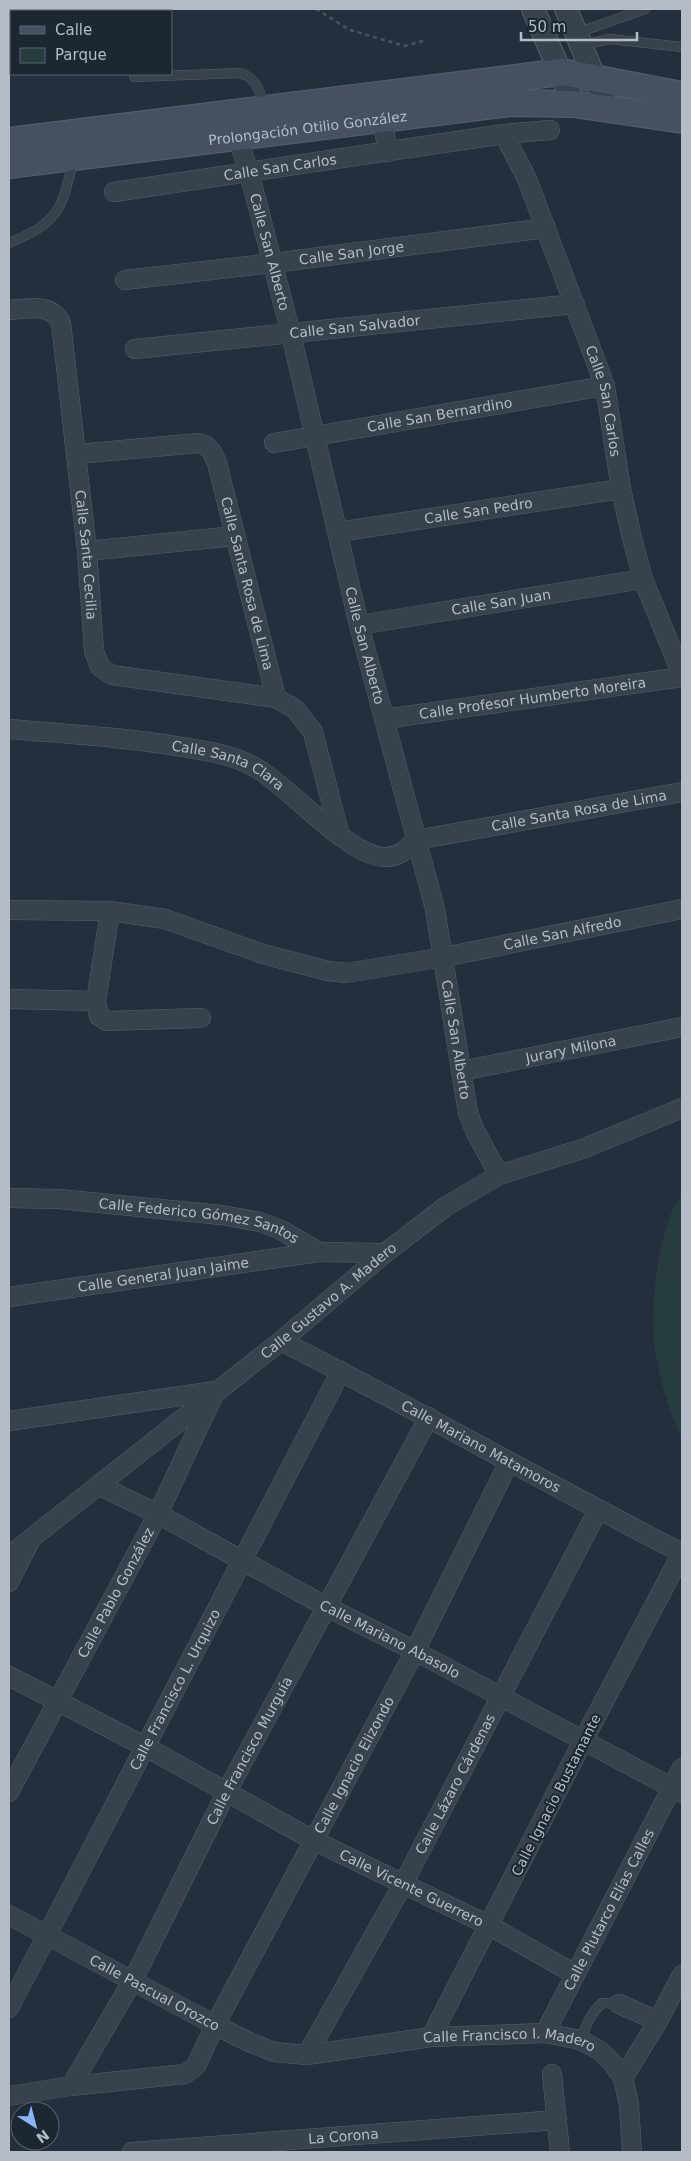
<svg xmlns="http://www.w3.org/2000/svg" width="691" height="2161" font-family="'DejaVu Sans',sans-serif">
	<rect width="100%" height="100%" fill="#242f3e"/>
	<path fill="#263c3f" d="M682 1194V1441C672 1415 662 1389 657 1361 648 1321 656 1252 671 1214 673 1207 678 1200 682 1194Z"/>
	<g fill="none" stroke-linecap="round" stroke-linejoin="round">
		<defs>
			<g id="service">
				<polyline points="577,33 645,9"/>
				<polyline points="582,45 610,39 682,47"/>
				<path d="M134 77 240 73C257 78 260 92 265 108"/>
				<path d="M9 243C58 223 62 210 73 161"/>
				<path d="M580 2040C586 2026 590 2014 602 2003L619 2004"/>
			</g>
			<g id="minor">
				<polyline points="380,107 388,152"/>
				<path id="s1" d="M234 127 249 172 291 334 359 625 435 909 468 1113 475 1131 499 1175"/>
				<path id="s2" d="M504 134 527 179 605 386 621 489 632 538 643 579 682 675"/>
				<path id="s3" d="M114 192 504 134 550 130"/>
				<path id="s4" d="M125 280 273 263 546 228"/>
				<path id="s5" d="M9 310C30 309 50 302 61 323L87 551 94 651 100 667 112 675 276 698"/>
				<path id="s6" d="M135 349 575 304"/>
				<path id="s7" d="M274 443 605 386"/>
				<path id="s8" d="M77 454 199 443C210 445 213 453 217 463L276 698 295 709 313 732 340 836"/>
				<path id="s9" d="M338 532 621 489"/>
				<polyline points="87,551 235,536"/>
				<path id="s10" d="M359 625 643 579"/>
				<path id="s11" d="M384 719 682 677"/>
				<path id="s12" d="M9 729C67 734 125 737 182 747 208 751 235 755 258 769 291 789 349 856 384 857 398 858 407 849 416 840L682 792"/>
				<path id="s13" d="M9 910 110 911 165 919 263 954 328 971 346 973 444 957 682 909"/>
				<polyline points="110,911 96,1001 99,1016 107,1021 201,1018"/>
				<polyline points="9,999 96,1001"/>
				<path id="s14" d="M461 1071 682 1027"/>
				<path id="s15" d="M9 1198 59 1199 221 1215 260 1222 281 1230 319 1252 385 1253"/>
				<path id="s16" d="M9 1297 319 1252"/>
				<path id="s17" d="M281 1341C416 1409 547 1484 682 1553L583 1741 431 2037"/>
				<polyline points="9,1421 215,1391"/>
				<path id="s18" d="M98 1485 158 1514 325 1606 415 1651 682 1793"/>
				<path id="s19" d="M9 1556 281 1341 385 1253 445 1207 499 1175 585 1148 682 1108"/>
				<polyline points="9,1582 29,1543"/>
				<path id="s20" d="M9 1676 144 1746 313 1840 490 1926 575 1974"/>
				<path id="s21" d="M9 1792 158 1514 214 1394"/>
				<path id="s22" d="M9 1915 215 2025 249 2042 274 2052 307 2055 431 2037 545 2033 580 2040 599 2050 611 2061 623 2078 629 2105 632 2152"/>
				<polyline points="619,2004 658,2021"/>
				<path id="s23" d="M9 2008 341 1371"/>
				<path id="s24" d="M545 2033 682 1768"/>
				<path id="s25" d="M307 2055 403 1884 598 1510"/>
				<polyline points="552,2074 560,2152"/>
				<polyline points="623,2078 658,2021 682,1975"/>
				<path id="s26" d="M71 2086 133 1980 227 1791 429 1417"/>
				<path id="s27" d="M9 2096 71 2086 185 2074 196 2066 215 2025 415 1651 509 1462"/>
				<path id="s28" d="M132 2152 557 2120"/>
			</g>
			<g id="tertiary">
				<polyline points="533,9 574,104"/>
				<polyline points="566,9 608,110"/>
			</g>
			<g id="secondary">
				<polyline points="9,141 562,72 682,95"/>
				<path id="s29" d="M9 165 512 103 574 104 682 120"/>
			</g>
		</defs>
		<use href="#service" stroke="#565f6c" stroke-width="10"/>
		<use href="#minor" stroke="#565f6c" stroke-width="20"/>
		<use href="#tertiary" stroke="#565f6c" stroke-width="24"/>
		<use href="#secondary" stroke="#565f6c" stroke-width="28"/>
		<polyline stroke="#44595c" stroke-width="2.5" stroke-dasharray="4 4" stroke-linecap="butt" points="316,9 350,30 405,46 426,40"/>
		<use href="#service" stroke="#38414e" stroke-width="9"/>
		<use href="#minor" stroke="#38414e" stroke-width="19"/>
		<use href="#tertiary" stroke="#38414e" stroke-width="22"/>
		<use href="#secondary" stroke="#465061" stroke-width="26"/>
	</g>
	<g text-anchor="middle" stroke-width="4" stroke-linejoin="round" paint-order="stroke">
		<g font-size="14" fill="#b4bcc9" stroke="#1d2633">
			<text dy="5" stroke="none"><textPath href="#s29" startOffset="301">Prolongación Otilio González</textPath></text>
			<text dy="5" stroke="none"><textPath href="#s3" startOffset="168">Calle San Carlos</textPath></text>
			<text dy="5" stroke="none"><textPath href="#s1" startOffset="130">Calle San Alberto</textPath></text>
			<text dy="5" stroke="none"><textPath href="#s4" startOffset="228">Calle San Jorge</textPath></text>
			<text dy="5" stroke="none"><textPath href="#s6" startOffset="221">Calle San Salvador</textPath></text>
			<text dy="5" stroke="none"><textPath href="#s2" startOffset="286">Calle San Carlos</textPath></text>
			<text dy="5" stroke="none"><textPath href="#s7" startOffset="168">Calle San Bernardino</textPath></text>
			<text dy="5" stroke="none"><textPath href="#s9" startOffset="142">Calle San Pedro</textPath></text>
			<text dy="5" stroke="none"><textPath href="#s5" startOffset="291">Calle Santa Cecilia</textPath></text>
			<text dy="5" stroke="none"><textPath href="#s8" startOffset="275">Calle Santa Rosa de Lima</textPath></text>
			<text dy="5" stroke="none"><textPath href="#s10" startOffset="144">Calle San Juan</textPath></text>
			<text dy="5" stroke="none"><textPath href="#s1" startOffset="535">Calle San Alberto</textPath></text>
			<text dy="5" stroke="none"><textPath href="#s11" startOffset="150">Calle Profesor Humberto Moreira</textPath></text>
			<text dy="5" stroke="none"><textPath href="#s12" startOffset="224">Calle Santa Clara</textPath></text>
			<text dy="5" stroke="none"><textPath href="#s12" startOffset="612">Calle Santa Rosa de Lima</textPath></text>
			<text dy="5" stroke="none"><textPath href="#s13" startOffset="566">Calle San Alfredo</textPath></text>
			<text dy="5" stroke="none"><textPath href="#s1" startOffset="940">Calle San Alberto</textPath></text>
			<text dy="5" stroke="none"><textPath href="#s14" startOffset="112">Jurary Milona</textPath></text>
			<text dy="5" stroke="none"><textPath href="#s15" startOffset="192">Calle Federico Gómez Santos</textPath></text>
			<text dy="5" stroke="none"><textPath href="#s16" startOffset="156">Calle General Juan Jaime</textPath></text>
			<text dy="5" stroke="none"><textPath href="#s19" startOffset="409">Calle Gustavo A. Madero</textPath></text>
			<text dy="5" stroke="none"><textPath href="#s17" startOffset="226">Calle Mariano Matamoros</textPath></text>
			<text dy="5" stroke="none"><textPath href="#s21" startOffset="226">Calle Pablo González</textPath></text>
			<text dy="5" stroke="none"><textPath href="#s18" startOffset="330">Calle Mariano Abasolo</textPath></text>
			<text dy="5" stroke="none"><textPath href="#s23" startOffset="359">Calle Francisco L. Urquizo</textPath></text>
			<text dy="5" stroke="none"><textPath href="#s26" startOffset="380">Calle Francisco Murguía</textPath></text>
			<text dy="5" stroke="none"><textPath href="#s27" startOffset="531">Calle Ignacio Elizondo</textPath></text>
			<text dy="5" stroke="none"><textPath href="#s25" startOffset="309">Calle Lázaro Cárdenas</textPath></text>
			<text transform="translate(556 1795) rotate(-63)" y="5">Calle Ignacio Bustamante</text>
			<text dy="5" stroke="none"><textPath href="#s20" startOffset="455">Calle Vicente Guerrero</textPath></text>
			<text dy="5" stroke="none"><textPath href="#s24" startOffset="139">Calle Plutarco Elías Calles</textPath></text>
			<text dy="5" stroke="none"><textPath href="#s22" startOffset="165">Calle Pascual Orozco</textPath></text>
			<text dy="5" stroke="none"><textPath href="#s22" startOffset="536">Calle Francisco I. Madero</textPath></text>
			<text dy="5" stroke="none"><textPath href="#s28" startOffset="212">La Corona</textPath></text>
		</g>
	</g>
	<rect width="691" height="2161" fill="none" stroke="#b4bcc9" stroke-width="20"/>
	<rect x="10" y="10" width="162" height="65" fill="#1d2633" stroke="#59626f"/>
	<rect x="20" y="26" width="25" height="8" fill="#465061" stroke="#59626f"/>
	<text x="55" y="35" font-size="15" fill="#b4bcc9">Calle</text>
	<rect x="20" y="48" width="25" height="15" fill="#263c3f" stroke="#59626f"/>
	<text x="55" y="60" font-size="15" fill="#b4bcc9">Parque</text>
	<g transform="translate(35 2126) rotate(144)"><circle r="24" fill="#1d2633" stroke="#59626f"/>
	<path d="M0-4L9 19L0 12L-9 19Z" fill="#8ab4f8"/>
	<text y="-8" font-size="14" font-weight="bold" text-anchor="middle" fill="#b4bcc9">N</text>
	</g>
	<path d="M521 32v8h116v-8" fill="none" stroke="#b4bcc9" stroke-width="2.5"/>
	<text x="528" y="32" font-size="15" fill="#b4bcc9" stroke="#1d2633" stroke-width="4" paint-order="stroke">50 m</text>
</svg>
